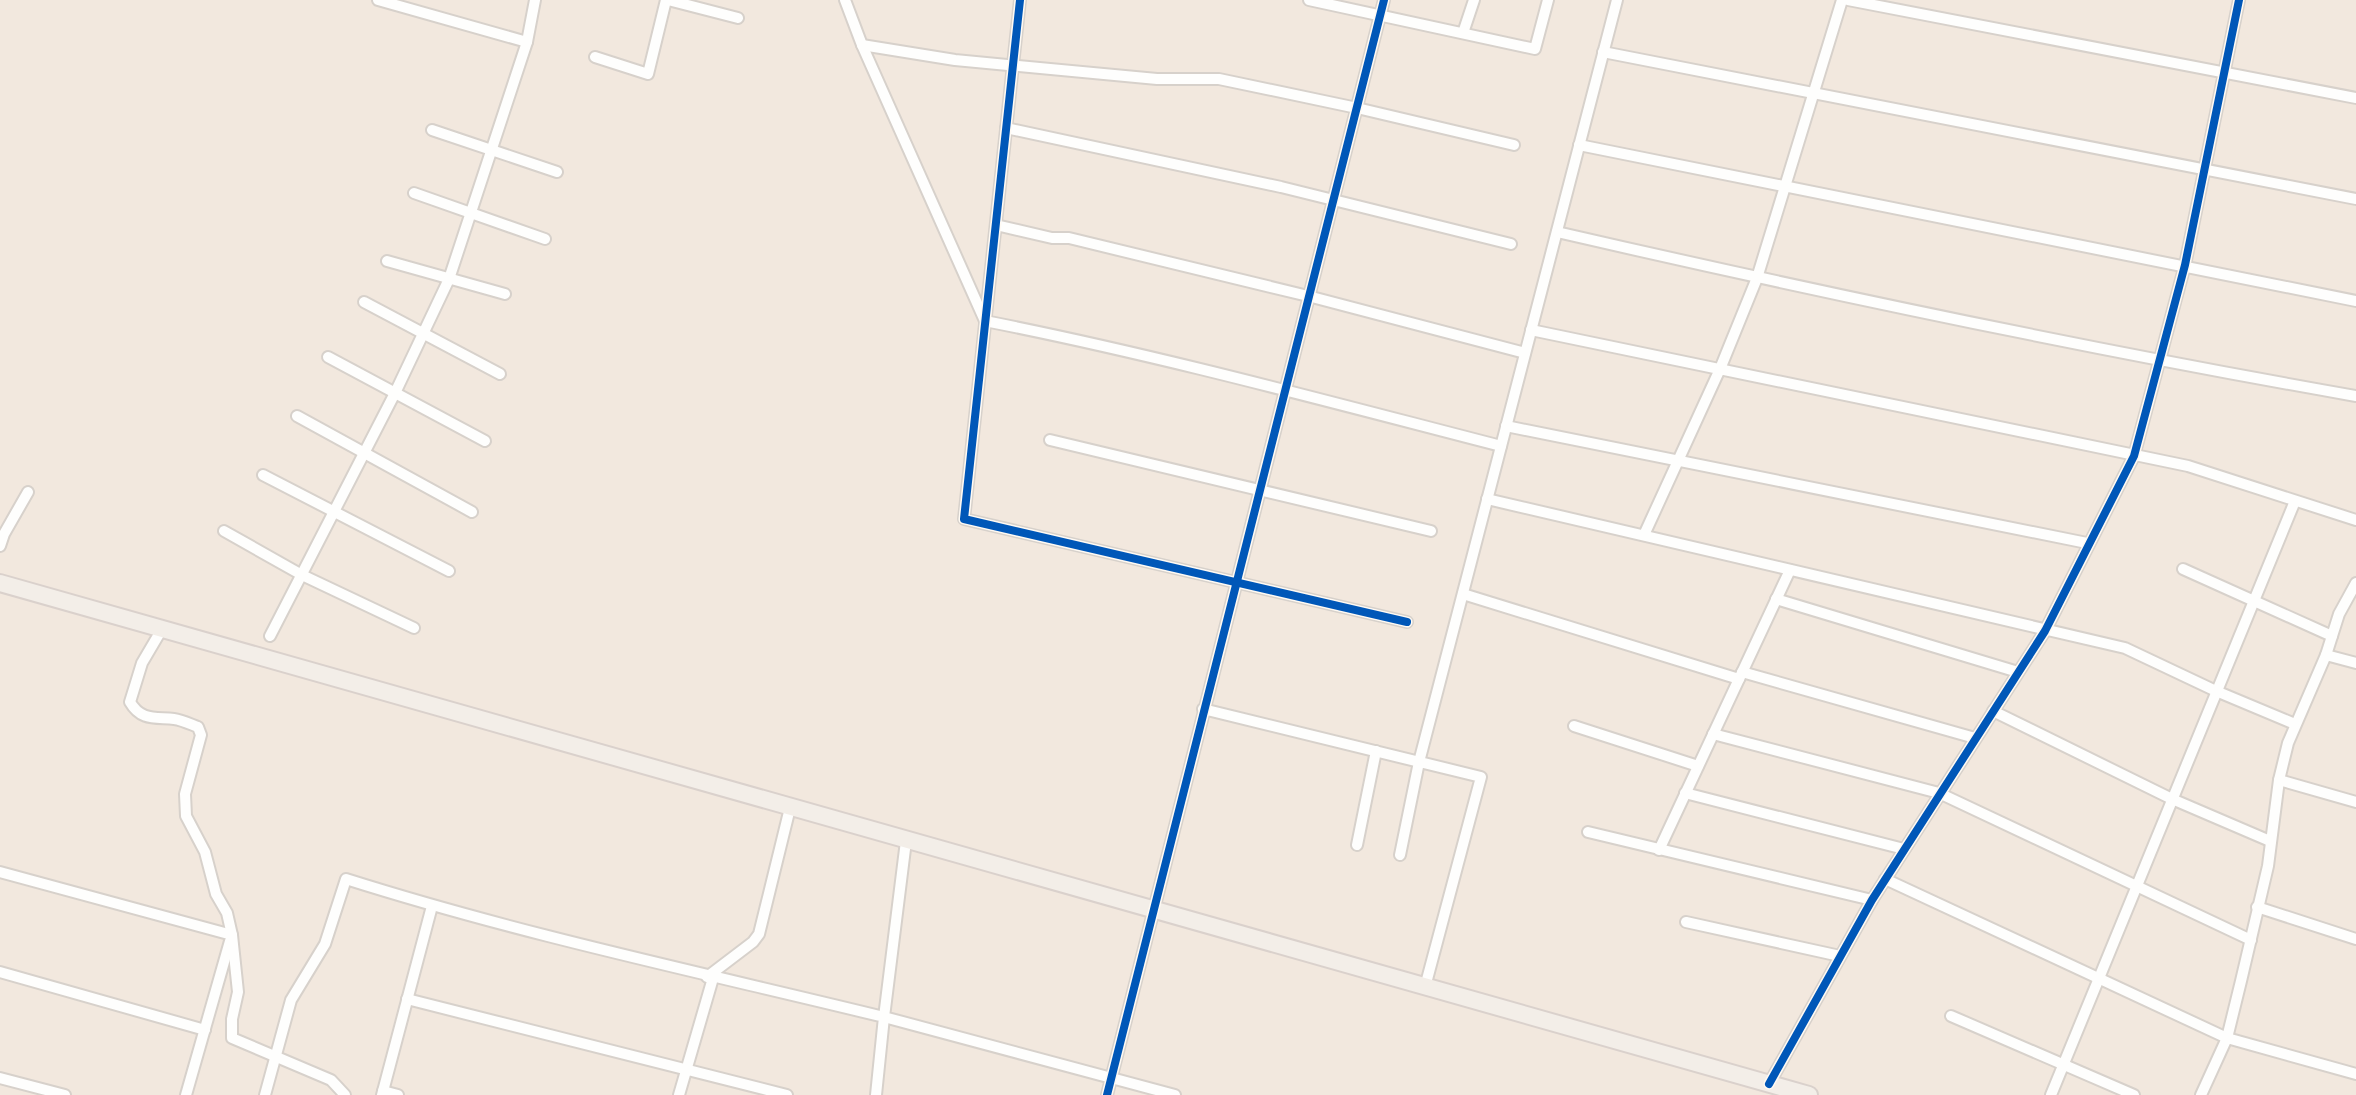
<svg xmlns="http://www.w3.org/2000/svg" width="2356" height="1095" font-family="'Work Sans',sans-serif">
	<rect width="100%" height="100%" fill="#f9f5f0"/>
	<rect fill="#f2e8de" x="0" y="0" width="2356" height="1095"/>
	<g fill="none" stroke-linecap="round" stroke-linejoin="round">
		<defs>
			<g id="street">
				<polyline points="378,0 527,42"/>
				<polyline points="668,0 738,18"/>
				<path d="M845 0 862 45 985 321C1158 355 1330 402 1501 446"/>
				<polyline points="1020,0 964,519 1407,622"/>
				<polyline points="1309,0 1535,49 1548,0"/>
				<polyline points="1848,0 2356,98"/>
				<polyline points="1463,33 1474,0"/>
				<polyline points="862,45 955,60 1157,79 1219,79 1357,108 1514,145"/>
				<polyline points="1603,52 2356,199"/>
				<polyline points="595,57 648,74 666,0"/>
				<polyline points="1006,128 1281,187 1511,244"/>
				<polyline points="432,130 557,172"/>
				<polyline points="1579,145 2356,301"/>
				<polyline points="414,193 545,239"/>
				<polyline points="996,225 1052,238 1069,238 1308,296 1525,353"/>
				<path d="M1557 232C1822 293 2088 349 2356 396"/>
				<polyline points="387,261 505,294"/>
				<polyline points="364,302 500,374"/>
				<polyline points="1531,330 2188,466 2356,520"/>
				<polyline points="328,357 485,441"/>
				<polyline points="297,416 472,512"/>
				<polyline points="1506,426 2087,543"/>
				<polyline points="1050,440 1431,531"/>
				<polyline points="263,475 449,571"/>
				<polyline points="1487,499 2125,648 2216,691 2295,724"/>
				<polyline points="224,531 302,575 414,628"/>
				<polyline points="1644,535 1720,369 1757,278 1842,0"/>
				<polyline points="0,546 4,534 28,492"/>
				<polyline points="2183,569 2332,636"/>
				<polyline points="1463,594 1739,679"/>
				<polyline points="1776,599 2018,672"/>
				<path d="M162 629 142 663 130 702C141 721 155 717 174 719 182 720 190 724 198 727L201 735 185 794 186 816 205 852 216 894 227 913 232 935 238 992 232 1019V1038L331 1080 345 1095"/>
				<polyline points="270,636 395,393 449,279 527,42 535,0"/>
				<polyline points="2326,655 2356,663"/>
				<polyline points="1742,672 1975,738"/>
				<polyline points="1203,709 1481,777 1425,987"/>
				<polyline points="1993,711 2172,799 2270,841"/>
				<polyline points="1574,726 1698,766"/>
				<polyline points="1713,734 1939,793 2251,940"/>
				<polyline points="2279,780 2356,802"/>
				<polyline points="1685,793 1904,849"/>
				<polyline points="1588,832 1872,900"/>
				<polyline points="906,841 884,1017 1175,1095"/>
				<polyline points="1357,845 1376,751"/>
				<polyline points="1659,850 1790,570"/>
				<polyline points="1400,855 1419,762 1617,0"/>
				<polyline points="0,872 232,935"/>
				<polyline points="1885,879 2227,1038 2356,1074"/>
				<polyline points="2257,907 2356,939"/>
				<polyline points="1686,922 1840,956"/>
				<polyline points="0,972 205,1030"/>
				<polyline points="707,977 753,942 759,934 790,808"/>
				<polyline points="407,999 787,1095"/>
				<polyline points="1951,1016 2134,1095"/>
				<polyline points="0,1078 65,1095"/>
				<polyline points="1769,1084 1872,900 2045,631 2134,456 2185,265 2239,0"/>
				<polyline points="383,1091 398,1095"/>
				<polyline points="186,1095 230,941"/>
				<path d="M265 1095 291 1000 325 944 346 879C523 935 704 973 884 1017L876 1095"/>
				<polyline points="382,1095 432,906"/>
				<polyline points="679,1095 713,978"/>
				<polyline points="1107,1095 1384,0"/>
				<polyline points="2051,1095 2295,501"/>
				<polyline points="2201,1095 2227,1038 2241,981 2268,866 2279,780 2288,743 2326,655 2339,614 2356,583"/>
			</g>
			<polyline id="primary" points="0,583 1809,1095"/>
		</defs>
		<use href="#street" stroke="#d7d1cb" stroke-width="14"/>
		<use href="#primary" stroke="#dad1cc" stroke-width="20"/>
		<use href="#street" stroke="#fefefd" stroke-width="10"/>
		<use href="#primary" stroke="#f3eee8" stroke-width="16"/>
		<defs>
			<g id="cycleway">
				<polyline points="1020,0 964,519 1407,622"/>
				<polyline points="1769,1084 1872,900 2045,631 2134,456 2185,265 2239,0"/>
				<polyline points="1107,1095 1384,0"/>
			</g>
		</defs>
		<use href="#cycleway" stroke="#fffaf3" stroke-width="11"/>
		<use href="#cycleway" stroke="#0057b8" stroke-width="8"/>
	</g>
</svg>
